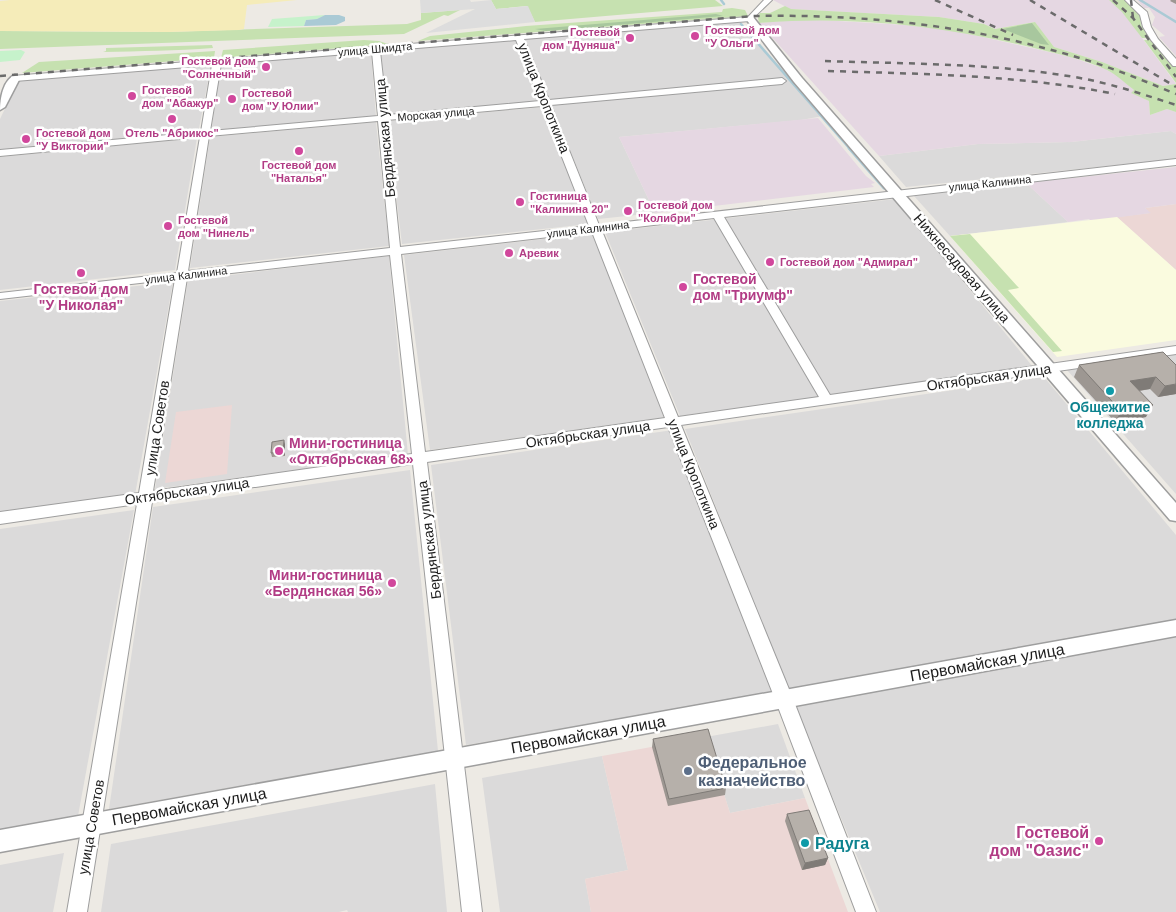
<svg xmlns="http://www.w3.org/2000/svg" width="1176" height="912" font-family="Helvetica,sans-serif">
	<rect width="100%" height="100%" fill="#edeae4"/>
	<g fill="#dbdada">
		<polygon points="741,22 823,116 801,120 619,137 655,213 598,219 524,39"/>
		<polygon points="517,40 542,102 387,116 380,51"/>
		<polygon points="371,52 376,117 211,133 221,64"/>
		<polygon points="211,65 198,134 0,152 0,119 19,80"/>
		<polygon points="544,107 589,224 402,244 387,121"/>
		<polygon points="376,122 389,246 190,268 210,137"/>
		<polygon points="1171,131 1176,134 1176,159 906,187 879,156 978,144 1071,142"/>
		<polygon points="197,138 175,270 0,290 0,157"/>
		<polygon points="1026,183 1068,222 950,236 914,196"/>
		<polygon points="895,199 1033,367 680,416 605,232"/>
		<polygon points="593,233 667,417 430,450 404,255"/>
		<polygon points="389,256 408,455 155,489 188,280"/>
		<polygon points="173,282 135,495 0,514 0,301"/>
		<polygon points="1176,354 1176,494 1067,370"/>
		<polygon points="1044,377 1176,535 1176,620 789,691 685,429"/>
		<polygon points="673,430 772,693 466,745 431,465"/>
		<polygon points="410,470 438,751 109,809 153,507"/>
		<polygon points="134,510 78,816 0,831 0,529"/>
		<polygon points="1176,636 1176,912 880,912 795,707"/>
		<polygon points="778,724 805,798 730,813 706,737"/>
		<polygon points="602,756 628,870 585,879 591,912 500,912 482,778"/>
		<polygon points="435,784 447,912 348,912 347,910 339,912 101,912 111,844"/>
		<polygon points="64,853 53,912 0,912 0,865"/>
	</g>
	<g fill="#ecd7d5">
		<polygon points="1176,204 1176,270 1117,217 1150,213 1145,208"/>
		<polygon points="232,405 227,474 165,483 176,412"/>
		<polygon points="706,737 730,813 805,798 848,912 591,912 585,879 628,870 602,756"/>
	</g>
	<g fill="#e5d7e2">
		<polygon points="773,0 1109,0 1123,12 1176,84 1163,86 1102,62 1054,47 1034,22 995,29 984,24 939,17 790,9"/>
		<polygon points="1137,0 1176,0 1176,56 1159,37 1165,36 1152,25 1155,17 1149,8 1144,8"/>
		<polygon points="804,19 905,25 956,31 1071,57 1105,69 1118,76 1134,90 1132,93 1149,101 1150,115 1167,109 1176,112 1176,134 1171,131 1071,142 978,144 879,156 759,23"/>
		<polygon points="818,118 866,176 875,183 871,184 874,187 655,213 619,137"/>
		<polygon points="1176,167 1176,204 1145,208 1151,213 1091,221 1089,219 1068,222 1026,183"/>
	</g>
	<polygon fill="#fafbdf" points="1117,217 1176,270 1176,340 1057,357 950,236"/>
	<g fill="#c6e1b0">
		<polygon points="491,0 715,0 723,6 535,22 527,6 496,9"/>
		<polygon points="1109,0 1125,0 1140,12 1141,25 1150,38 1142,38 1122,12"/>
		<path d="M785 6 791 9 939 17 984 24 995 29 1035 22 1054 47 1102 62 1163 86 1176 84V112L1167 109 1150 115 1149 101 1131 93 1134 90C1125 83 1117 75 1107 70 1084 59 1058 54 1034 48 944 26 852 15 759 23L758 18 760 13H770Z"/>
		<polygon points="732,8 745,10 748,16 418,41 430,36 526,26 722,12 723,9"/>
		<polygon points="460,10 448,16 444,15 404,34 0,49 0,31 168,32 407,24 421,20 421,13"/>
		<polygon points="364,40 379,41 388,44 221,58 223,50"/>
		<polygon points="1144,40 1152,40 1176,67 1176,83"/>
		<path d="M212 45 213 48C176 51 140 51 103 52L106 51V48Z"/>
		<polygon points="215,51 214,58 22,73 39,62"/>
		<polygon points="970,234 1019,288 1008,290 1062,351 1053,352 950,236"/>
	</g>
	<g fill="#a8c79e">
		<polygon points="716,14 723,16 546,31 535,29"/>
		<polygon points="1032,23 1049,45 1041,44 1003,29"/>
	</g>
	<polygon fill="#f5ecb9" points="10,0 297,0 247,5 244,29 239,30 168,32 0,31 0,1"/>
	<g fill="#c6f2cb">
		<polygon points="325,15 317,19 306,20 304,26 268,27 272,19"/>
		<polygon points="21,50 25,52 20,60 0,62 0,51"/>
	</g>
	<polygon fill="#ddd" points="420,0 470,0 471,2 491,0 496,9 528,6 535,22 426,33 475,9 421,13"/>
	<polygon fill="#aacad5" points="325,15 339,15 345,17 345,21 336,25 304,26 306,20 317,19"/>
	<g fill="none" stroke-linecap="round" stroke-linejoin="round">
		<g stroke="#aacad5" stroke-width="2.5">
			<polyline points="721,0 724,4"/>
			<polyline points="1140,0 1176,22"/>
			<polyline points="741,24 850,149"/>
		</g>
		<polyline stroke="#aacad5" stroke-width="3" points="849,148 884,188"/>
		<defs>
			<g id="minor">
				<path d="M764 0H772L750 21 524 39 549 100 782 78 786 81 782 84 551 105 599 225 1176 159V165L724 217 830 395 1176 346V354L681 425 793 699 876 912H856L775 699 668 427 427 462 482 912H462L413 464 152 502 87 912H67L137 504 0 524V512L139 493 175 279 0 299V293L177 273 200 137 0 156V150L201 132 212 65 15 81 11 78 12 76 748 17ZM516 40 540 101 387 115 380 51ZM372 52 378 116 210 131 221 64ZM542 106 589 226 400 247 387 120ZM378 121 390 248 188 271 209 136ZM714 218 819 397 678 417 602 231ZM592 232 665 418 425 452 401 254ZM390 255 412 454 153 491 187 278Z"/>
				<polygon points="1125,0 1133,0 1147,12 1151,27 1158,39 1176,59 1176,66 1173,66 1151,40 1143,27 1140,15"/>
			</g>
			<g id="tertiary">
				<polygon points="750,16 753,17 802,78 1176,503 1176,521 1170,520 794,82 746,19"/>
				<path d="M15 75 20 78 5 107 0 110C0 99 3 80 15 75Z"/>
				<polygon points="1176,620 1176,636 0,852 0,830"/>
			</g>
		</defs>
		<use href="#minor" stroke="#9e9e9e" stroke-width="2"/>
		<use href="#tertiary" stroke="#9e9e9e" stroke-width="3"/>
		<use href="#minor" fill="#fff" fill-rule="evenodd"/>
		<use href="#tertiary" fill="#fff" fill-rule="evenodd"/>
		<g stroke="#6b6b6b" stroke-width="2.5" stroke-dasharray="6 6" stroke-linecap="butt">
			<polyline points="935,0 1013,35"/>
			<polyline points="1030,0 1176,87"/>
			<polyline points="1113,0 1133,18 1176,77"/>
			<polyline points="1131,0 1133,18"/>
			<path d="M825 61C910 64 996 63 1080 78 1113 84 1145 95 1176 105"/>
			<path d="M828 71C925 74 1020 75 1115 94"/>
			<path d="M0 76 753 16C862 14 968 25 1073 56 1108 66 1142 80 1176 94"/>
		</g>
	</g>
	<g fill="#9d9792">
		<polygon points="1171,0 1176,0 1176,4 1170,1"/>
		<polygon points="1163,352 1176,394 1158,397 1150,389 1139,391 1146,417 1115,422 1074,377 1079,365"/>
		<polygon points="285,444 285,456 272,457 271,453"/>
		<polygon points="653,739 726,788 725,795 668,806 652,747"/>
		<polygon points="787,814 828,858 825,865 802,870 785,821"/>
	</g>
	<g fill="#7f7b77">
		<polygon points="1156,377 1150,389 1124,393 1130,381"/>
		<polygon points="1176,384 1176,394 1158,397 1165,386"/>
		<polygon points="1153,405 1146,417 1115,422 1121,411"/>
		<polygon points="284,440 285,444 285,456 283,452"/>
		<polygon points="828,858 825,865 802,870 805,863"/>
	</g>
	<g fill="#b6b0aa" stroke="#7f7b77">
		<polygon points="1163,352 1176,365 1176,384 1165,386 1156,377 1130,381 1153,405 1121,411 1079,365"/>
		<polygon points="284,440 283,452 271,453 272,442"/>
		<polygon points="708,729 726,788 669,799 653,739"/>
		<polygon points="809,810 828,858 805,863 787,814"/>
	</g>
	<g fill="#d1479c" stroke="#fff" stroke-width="2">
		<circle cx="695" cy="36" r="5"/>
		<circle cx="630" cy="38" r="5"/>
		<circle cx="266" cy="67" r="5"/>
		<circle cx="132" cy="96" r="5"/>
		<circle cx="232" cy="99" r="5"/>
		<circle cx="172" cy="119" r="5"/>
		<circle cx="26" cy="139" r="5"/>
		<circle cx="299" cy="151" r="5"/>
		<circle cx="520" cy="202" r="5"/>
		<circle cx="628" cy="211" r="5"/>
		<circle cx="168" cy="226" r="5"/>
		<circle cx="509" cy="253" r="5"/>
		<circle cx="770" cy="262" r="5"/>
		<circle cx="81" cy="273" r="5"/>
		<circle cx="683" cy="287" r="5"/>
		<circle cx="279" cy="451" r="5"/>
		<circle cx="392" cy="583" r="5"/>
		<circle cx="1099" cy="841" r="5"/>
	</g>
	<g fill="#0f9aa8" stroke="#fff" stroke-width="2">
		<circle cx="1110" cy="391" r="5"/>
		<circle cx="805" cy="843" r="5"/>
	</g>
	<circle fill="#5c6f8a" stroke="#fff" stroke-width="2" cx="688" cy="771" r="5"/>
	<g text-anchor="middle" stroke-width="5" stroke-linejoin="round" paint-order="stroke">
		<g font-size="11" font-weight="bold" fill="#b23c85" stroke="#fff" text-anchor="start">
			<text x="705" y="34">Гостевой дом<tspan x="705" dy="13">"У Ольги"</tspan></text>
			<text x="620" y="36" text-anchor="end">Гостевой<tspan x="620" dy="13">дом "Дуняша"</tspan></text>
			<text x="256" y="65" text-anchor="end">Гостевой дом<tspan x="256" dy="13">"Солнечный"</tspan></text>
			<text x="142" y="94">Гостевой<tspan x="142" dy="13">дом "Абажур"</tspan></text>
			<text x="242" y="97">Гостевой<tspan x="242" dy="13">дом "У Юлии"</tspan></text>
			<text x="36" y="137">Гостевой дом<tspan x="36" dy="13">"У Виктории"</tspan></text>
			<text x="172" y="137" text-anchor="middle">Отель "Абрикос"</text>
			<text x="299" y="169" text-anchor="middle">Гостевой дом<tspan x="299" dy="13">"Наталья"</tspan></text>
			<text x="530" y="200">Гостиница<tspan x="530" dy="13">"Калинина 20"</tspan></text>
			<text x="638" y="209">Гостевой дом<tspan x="638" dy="13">"Колибри"</tspan></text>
			<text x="178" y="224">Гостевой<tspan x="178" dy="13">дом "Нинель"</tspan></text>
			<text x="519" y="257">Аревик</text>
			<text x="780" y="266">Гостевой дом "Адмирал"</text>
		</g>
		<g font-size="11" fill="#1d1d1d" stroke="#fff">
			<text transform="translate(375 49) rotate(-5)" y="4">улица Шмидта</text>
			<text transform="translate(436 114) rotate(-5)" y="4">Морская улица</text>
			<text transform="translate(990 183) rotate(-6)" y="4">улица Калинина</text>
			<text transform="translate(588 229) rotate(-7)" y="4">улица Калинина</text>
			<text transform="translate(186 275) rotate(-7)" y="4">улица Калинина</text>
		</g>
		<g font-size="14" fill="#1d1d1d" stroke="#fff">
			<text transform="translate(544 98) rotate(68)" y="5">улица Кропоткина</text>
			<text transform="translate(385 138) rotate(-95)" y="5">Бердянская улица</text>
			<text transform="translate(962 268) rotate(49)" y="5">Нижнесадовая улица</text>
			<text transform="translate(989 377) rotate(-8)" y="5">Октябрьская улица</text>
			<text transform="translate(157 428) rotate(-81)" y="5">улица Советов</text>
			<text transform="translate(588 434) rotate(-8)" y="5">Октябрьская улица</text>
			<text transform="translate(694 474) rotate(68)" y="5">улица Кропоткина</text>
			<text transform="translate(187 491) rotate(-8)" y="5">Октябрьская улица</text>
			<text transform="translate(429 540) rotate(-97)" y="5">Бердянская улица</text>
			<text transform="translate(91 827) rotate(-80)" y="5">улица Советов</text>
		</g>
		<g font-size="14" font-weight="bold" fill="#b23c85" stroke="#fff" text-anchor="start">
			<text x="693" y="284">Гостевой<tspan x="693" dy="16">дом "Триумф"</tspan></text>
			<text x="81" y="294" text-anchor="middle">Гостевой дом<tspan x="81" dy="16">"У Николая"</tspan></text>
			<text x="289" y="448">Мини-гостиница<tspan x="289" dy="16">«Октябрьская 68»</tspan></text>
			<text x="382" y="580" text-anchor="end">Мини-гостиница<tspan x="382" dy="16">«Бердянская 56»</tspan></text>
		</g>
		<g font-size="14" font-weight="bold" fill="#0d838f" stroke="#fff">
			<text x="1110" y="412">Общежитие<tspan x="1110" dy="16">колледжа</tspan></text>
		</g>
		<g font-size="16" fill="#1d1d1d" stroke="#fff">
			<text transform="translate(987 662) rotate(-10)" y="6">Первомайская улица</text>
			<text transform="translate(588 734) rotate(-10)" y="6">Первомайская улица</text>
			<text transform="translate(189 806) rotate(-10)" y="6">Первомайская улица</text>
		</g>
		<g font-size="16" font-weight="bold" fill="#4e5e75" stroke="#fff" text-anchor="start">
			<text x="698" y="768">Федеральное<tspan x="698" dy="18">казначейство</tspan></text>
		</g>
		<g font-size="16" font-weight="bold" fill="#b23c85" stroke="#fff" text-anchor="end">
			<text x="1089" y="838">Гостевой<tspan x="1089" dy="18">дом "Оазис"</tspan></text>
		</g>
		<g font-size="16" font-weight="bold" fill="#0d838f" stroke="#fff" text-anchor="start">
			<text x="815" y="849">Радуга</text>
		</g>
	</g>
</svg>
